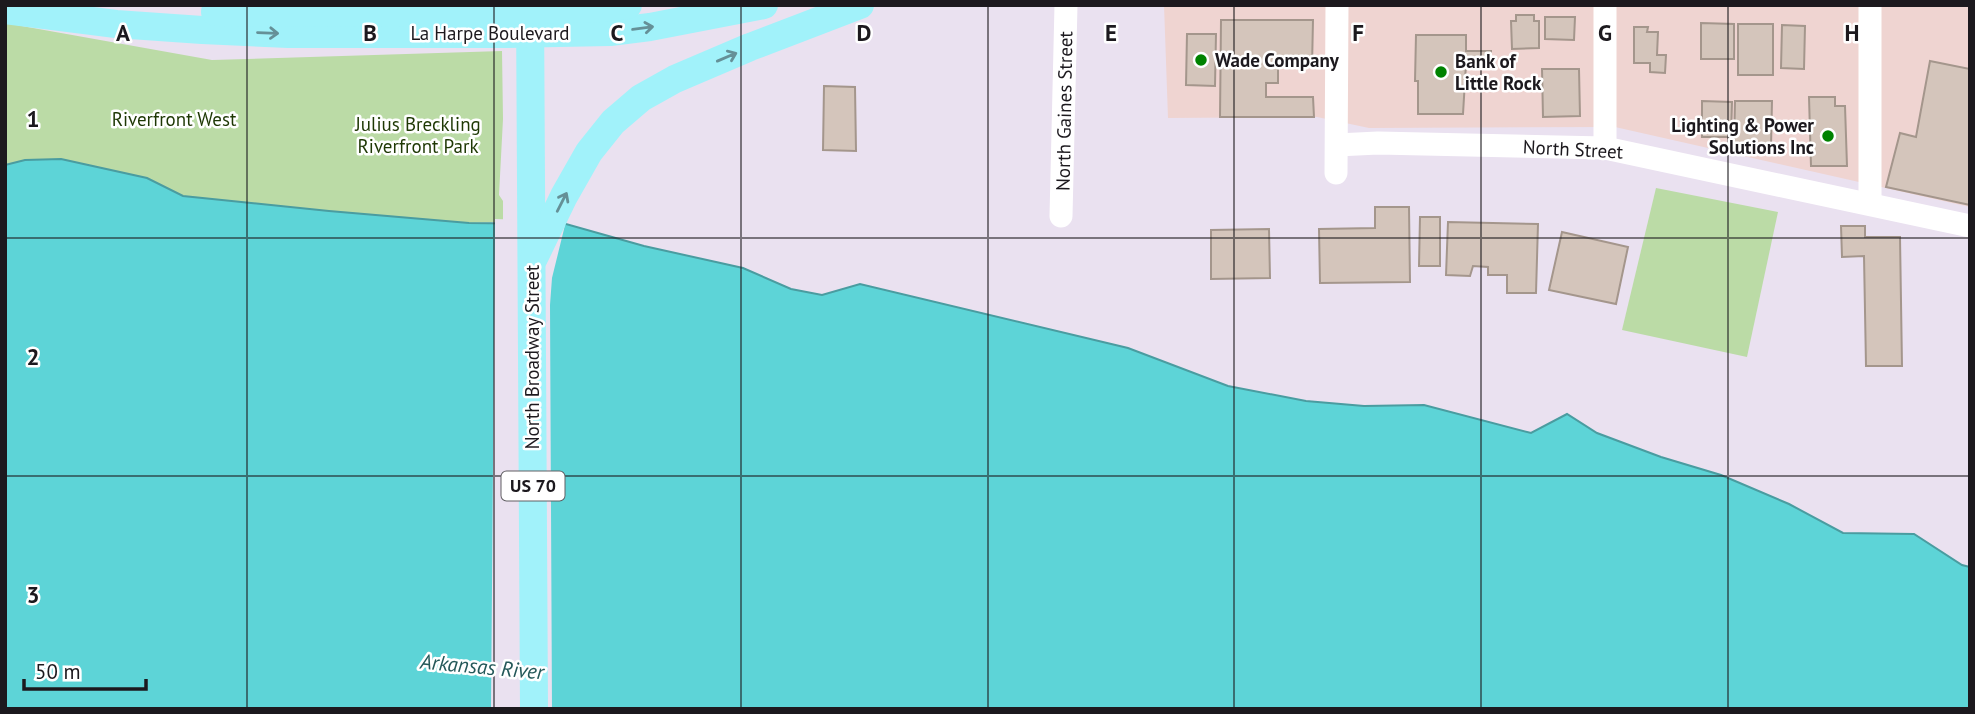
<svg xmlns="http://www.w3.org/2000/svg" width="1975" height="714" font-family="'PT Sans',sans-serif">
	<rect width="100%" height="100%" fill="#eae1f0"/>
	<polygon fill="#efd4d1" points="1164,5 1970,5 1970,207 1615,127 1369,128 1317,117 1168,118"/>
	<g fill="#bbdba6">
		<polygon points="5,23 212,60 502,51 503,119 499,195 503,201 503,222 469,223 329,211 183,196 147,178 61,159 25,160 5,165"/>
		<polygon points="1656,188 1778,212 1747,357 1622,330"/>
	</g>
	<polygon fill="#5dd4d7" stroke="#4a9ca0" stroke-width="2" points="61,159 147,178 183,196 329,211 469,223 566,224 644,246 743,268 791,289 822,295 860,284 1128,348 1228,386 1306,401 1364,406 1424,405 1531,433 1567,414 1597,433 1661,457 1721,475 1789,504 1843,533 1914,534 1962,565 1970,567 1970,709 5,709 5,165 25,160"/>
	<polygon fill="#eae1f0" points="495,219 566,221 552,278 550,305 552,709 491,709"/>
	<g fill="#d4c5bb" stroke="#a4968c" stroke-width="2">
		<polygon points="1516,15 1534,15 1534,21 1539,21 1539,48 1512,49 1511,21 1516,21"/>
		<polygon points="1545,17 1575,17 1574,40 1545,39"/>
		<polygon points="1221,20 1313,20 1312,67 1278,67 1278,83 1266,83 1266,97 1313,97 1314,117 1220,117"/>
		<polygon points="1701,23 1734,24 1734,59 1701,59"/>
		<rect x="1738" y="24" width="35" height="51"/>
		<polygon points="1782,25 1805,26 1804,69 1781,68"/>
		<polygon points="1634,27 1648,27 1647,32 1658,32 1657,55 1666,55 1665,73 1650,72 1650,63 1634,63"/>
		<polygon points="1187,34 1216,34 1215,86 1186,85"/>
		<polygon points="1416,35 1466,35 1466,51 1491,51 1491,64 1466,64 1463,114 1418,114 1418,81 1415,81"/>
		<polygon points="1930,61 1970,69 1970,205 1886,187 1900,133 1916,137"/>
		<polygon points="1542,69 1579,69 1580,116 1543,117"/>
		<polygon points="824,86 855,87 856,151 823,150"/>
		<polygon points="1809,97 1835,97 1835,106 1845,106 1847,166 1811,166"/>
		<polygon points="1702,101 1732,102 1731,137 1702,137"/>
		<polygon points="1735,101 1772,101 1771,147 1734,147"/>
		<polygon points="1375,207 1409,207 1410,282 1320,283 1319,229 1375,228"/>
		<polygon points="1420,217 1440,217 1440,266 1419,266"/>
		<polygon points="1448,222 1538,224 1536,293 1507,293 1507,275 1488,275 1488,267 1473,266 1470,276 1446,275"/>
		<polygon points="1841,226 1865,226 1865,237 1900,237 1902,366 1866,366 1864,256 1842,257"/>
		<polygon points="1269,229 1270,278 1211,279 1211,230"/>
		<polygon points="1562,232 1628,247 1616,304 1549,290"/>
	</g>
	<g fill="none" stroke-linecap="round" stroke-linejoin="round">
		<g stroke="#fff" stroke-width="23">
			<polyline points="1605,5 1605,148"/>
			<polyline points="1337,145 1378,143 1605,148 1970,226"/>
			<polyline points="1336,173 1337,5"/>
			<polyline points="1870,203 1870,5"/>
			<polyline points="1061,216 1066,5"/>
		</g>
		<g stroke="#a1f2fa" stroke-width="28">
			<polyline points="530,5 534,709"/>
			<polyline points="5,10 116,24 202,30 288,34 504,34 610,32 650,27 764,5"/>
			<polyline points="215,12 396,13 600,8 628,5"/>
			<polyline points="534,258 564,196 589,152 613,122 641,98 675,79 750,47 860,5"/>
		</g>
	</g>
	<defs><path id="oneway-shaft" d="M-6 0H5M1.5-3L5.5 0L1.5 3" fill="none" stroke-width="1.6" stroke-linecap="round" stroke-linejoin="round" transform="scale(1.75)"/></defs>
	<g stroke="#659097">
		<use href="#oneway-shaft" transform="translate(643 28) rotate(-8)"/>
		<use href="#oneway-shaft" transform="translate(268 33) rotate(2)"/>
		<use href="#oneway-shaft" transform="translate(727 57) rotate(-23)"/>
		<use href="#oneway-shaft" transform="translate(562 202) rotate(-63)"/>
	</g>
	<path fill="none" stroke="#1c191e" stroke-width="2" stroke-opacity="0.55" d="M247 5V709M494 5V709M741 5V709M988 5V709M1234 5V709M1481 5V709M1728 5V709M5 238H1970M5 476H1970"/>
	<g fill="#008200" stroke="#fff" stroke-width="2.5">
		<circle cx="1201" cy="60" r="7"/>
		<circle cx="1441" cy="72" r="7"/>
		<circle cx="1828" cy="136" r="7"/>
	</g>
	<g text-anchor="middle" stroke-width="5" stroke-linejoin="round" paint-order="stroke">
		<rect fill="#fff" stroke="#605e62" stroke-width="2" x="501.5" y="471.5" width="63" height="29" rx="5"/>
		<g font-size="18" font-weight="bold" fill="#1c191e">
			<text x="533" y="492">US 70</text>
		</g>
		<g font-size="19" fill="#1c191e" stroke="#fff">
			<text x="490" y="40">La Harpe Boulevard</text>
			<text transform="translate(1064 111) rotate(-89)" y="7">North Gaines Street</text>
			<text transform="translate(1573 149) rotate(3)" y="7">North Street</text>
			<text transform="translate(532 357) rotate(-90)" y="7">North Broadway Street</text>
		</g>
		<g font-size="19" font-weight="bold" fill="#1c191e" stroke="#fff" text-anchor="start">
			<text x="1215" y="67">Wade Company</text>
			<text x="1455" y="68">Bank of<tspan x="1455" dy="22">Little Rock</tspan></text>
			<text x="1814" y="132" text-anchor="end">Lighting &amp; Power<tspan x="1814" dy="22">Solutions Inc</tspan></text>
		</g>
		<g font-size="19" fill="#1e3804" stroke="#fff">
			<text x="174" y="126">Riverfront West</text>
			<text x="418" y="131">Julius Breckling<tspan x="418" dy="22">Riverfront Park</tspan></text>
		</g>
		<g font-size="21" font-style="italic" fill="#245859" stroke="#fff">
			<text transform="translate(482 667) rotate(5)" y="7">Arkansas River</text>
		</g>
	</g>
	<g font-size="23" text-anchor="middle" font-weight="bold" fill="#1c191e" stroke="#fff" stroke-width="5" stroke-linejoin="round" paint-order="stroke">
		<text x="123" y="41">A</text>
		<text x="370" y="41">B</text>
		<text x="617" y="41">C</text>
		<text x="864" y="41">D</text>
		<text x="1111" y="41">E</text>
		<text x="1358" y="41">F</text>
		<text x="1605" y="41">G</text>
		<text x="1852" y="41">H</text>
		<text x="33" y="127">1</text>
		<text x="33" y="365">2</text>
		<text x="33" y="603">3</text>
	</g>
	<rect width="1975" height="714" fill="none" stroke="#1c191e" stroke-width="14"/>
	<path d="M24 679v10h122v-10" fill="none" stroke="#1c191e" stroke-width="3.5"/>
	<text x="35" y="679" font-size="21" fill="#1c191e" stroke="#ffffff" stroke-width="5" paint-order="stroke">50 m</text>
</svg>
